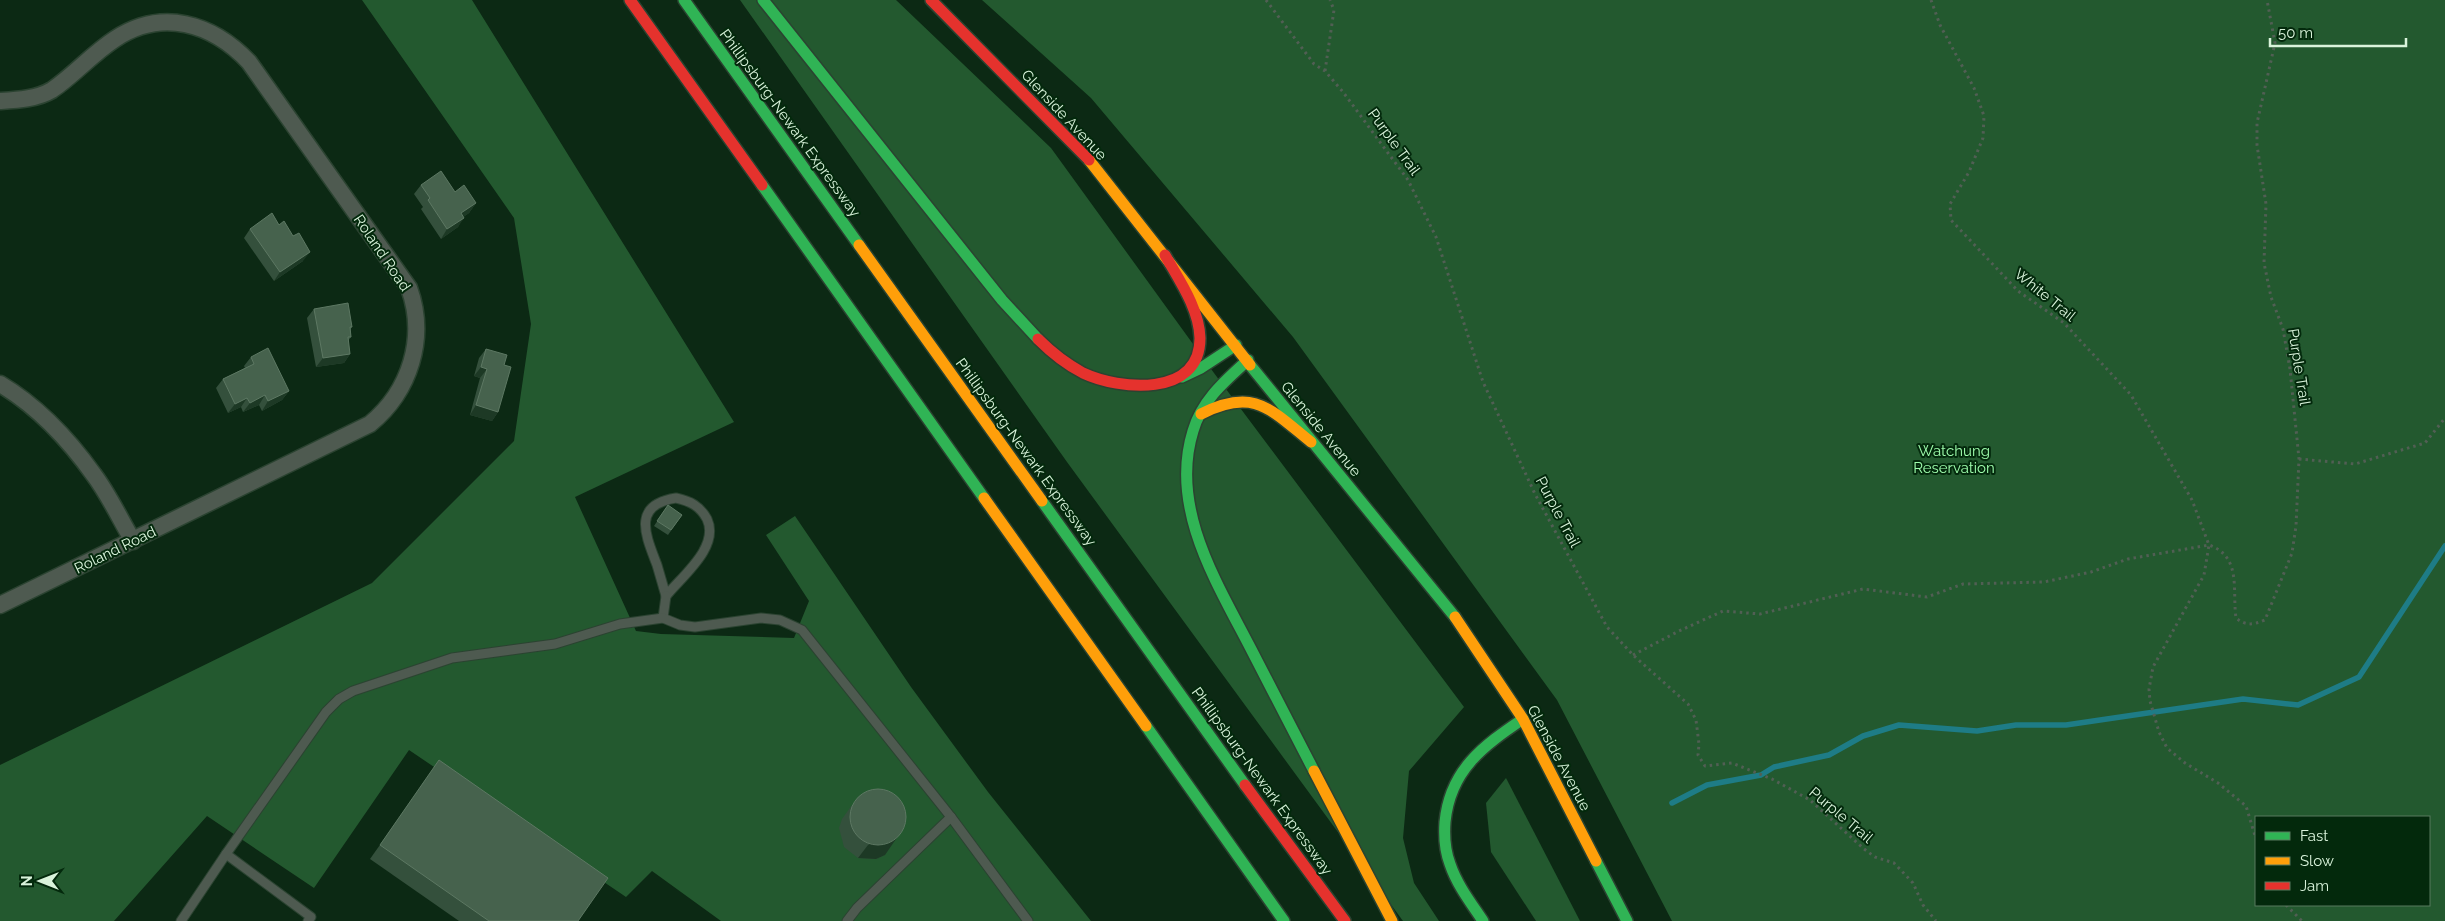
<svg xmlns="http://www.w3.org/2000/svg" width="2445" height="921" font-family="Raleway,sans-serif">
	<rect width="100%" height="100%" fill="#0c2914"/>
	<g fill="#23592f" fill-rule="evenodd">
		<polygon points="362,0 472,0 734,422 575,497 636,631 661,634 794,638 809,601 766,535 795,516 911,687 988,792 1091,921 721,921 652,871 626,897 409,750 314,888 207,816 114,921 0,921 0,765 372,583 514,441 531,324 514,218"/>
		<polygon points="740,0 896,0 1051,148 1214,373 1464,707 1409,771 1403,838 1414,883 1439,921 1403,921 1067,462"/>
		<path d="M982 0H2445V921H1672L1557 700 1293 337 1091 98ZM2256 817H2429V905H2256Z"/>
		<polygon points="1506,778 1580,921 1536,921 1491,852 1486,803"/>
	</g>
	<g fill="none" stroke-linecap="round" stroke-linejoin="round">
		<polyline stroke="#1e7c86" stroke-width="5.5" points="1672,803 1707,785 1761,775 1774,767 1829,755 1863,736 1899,725 1977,731 2016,725 2066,725 2243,699 2298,705 2359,677 2445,546"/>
		<defs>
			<g id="lane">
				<path d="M676 498C690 501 700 506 707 519 720 547 682 576 666 596 663 586 660 575 657 565 646 536 631 505 676 498Z"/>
				<polyline points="663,618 666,596"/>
				<polyline points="226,854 311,917 308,921"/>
				<polyline points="181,921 226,854 326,712 339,699 353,691 452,658 555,644 620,624 663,618 680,625 695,627 761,618 780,620 802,630 951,817 1028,921"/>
				<polyline points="847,921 857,908 951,817"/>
			</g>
			<g id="street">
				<path d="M0 101C17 100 37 99 52 90 74 75 92 54 115 39 162 8 212 23 249 62L409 288C427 338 410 391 370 424L0 605"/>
				<path d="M0 384C37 406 69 440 94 475 109 495 120 519 133 541"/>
			</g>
			<g id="fast">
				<polyline points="684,0 859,245"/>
				<polyline points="763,0 1002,300 1038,339"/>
				<polyline points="762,185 984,498"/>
				<path d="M1248 360C1225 381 1202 400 1193 431 1169 508 1217 583 1251 649 1272 690 1293 730 1314 771"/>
				<polyline points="1250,365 1455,617"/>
				<polyline points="1182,377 1201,368 1236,345"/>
				<polyline points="1042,501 1245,785"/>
				<polyline points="1146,726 1284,921"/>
				<polyline points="1596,861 1627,921"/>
				<path d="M1483 921C1471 903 1457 885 1450 864 1445 851 1444 836 1445 822 1450 770 1483 746 1523 719"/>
			</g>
			<g id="slow">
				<polyline points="1089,160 1250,365"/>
				<polyline points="859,245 1042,501"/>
				<path d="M1201 414C1254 387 1270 409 1311 442"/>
				<polyline points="984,498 1146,726"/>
				<polyline points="1455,617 1523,719 1596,861"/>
				<polyline points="1314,771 1392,921"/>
			</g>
			<g id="jam">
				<polyline points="630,0 762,185"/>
				<polyline points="931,0 1089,160"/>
				<path d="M1038 339C1051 352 1066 364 1083 373 1119 390 1200 398 1200 338 1199 308 1179 280 1165 255"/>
				<polyline points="1245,785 1345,921"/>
			</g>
		</defs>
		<use href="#lane" stroke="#2b4331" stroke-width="11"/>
		<use href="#street" stroke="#2b4331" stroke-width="19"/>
		<use href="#fast" stroke="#2b4331" stroke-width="14"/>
		<use href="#slow" stroke="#2b4331" stroke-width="14"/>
		<use href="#jam" stroke="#2b4331" stroke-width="14"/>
		<g stroke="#515f54" stroke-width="3" stroke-dasharray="2.5 4" stroke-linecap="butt">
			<polyline points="1266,0 1314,64 1325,71 1343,92 1408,180 1436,237 1483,382 1535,494 1607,627 1633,655 1688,704 1696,720 1699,744 1698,755 1705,766 1732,763 1772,779 1810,800 1864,849 1875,857 1894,863 1913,883 1923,905 1936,921"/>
			<polyline points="1931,0 1940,25 1974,88 1984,116 1983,138 1969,172 1950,204 1951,220 2018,291 2064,323 2131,395 2192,500 2209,545 2204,575 2153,667 2149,689 2150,701 2159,732 2167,748 2185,763 2218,783 2246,806 2256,839"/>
			<polyline points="1325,71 1334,10 1330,0"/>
			<polyline points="2299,459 2355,464 2425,443 2445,418"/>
			<path d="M1633 655 1679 631 1723 611 1760 614 1863 589 1927 597 1963 584 2044 582 2091 572 2128 559 2209 545C2242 557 2232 589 2236 618 2246 626 2253 625 2265 620L2292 553 2296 526 2299 459 2290 369 2283 329 2271 297 2264 263 2266 204 2257 145V123L2275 43 2267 0"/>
			<polyline points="2286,905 2302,921"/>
		</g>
		<use href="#lane" stroke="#4e5a50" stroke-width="9"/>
		<use href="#street" stroke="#4e5a50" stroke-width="16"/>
		<use href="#fast" stroke="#30b455" stroke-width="11"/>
		<use href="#slow" stroke="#ff9f0a" stroke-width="11"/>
		<use href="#jam" stroke="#e5322d" stroke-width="11"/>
	</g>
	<g fill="#34503c">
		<polygon points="421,185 455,192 476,203 469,213 463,217 458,227 441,239 421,209 423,207 414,194"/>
		<polygon points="250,229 303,261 274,281 244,238"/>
		<polygon points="314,309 352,327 350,330 351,337 348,341 350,354 344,363 316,367 307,318"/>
		<polygon points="486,349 504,365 498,412 492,421 470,415 480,378 474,376 479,358"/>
		<polygon points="251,357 289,391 282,400 262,411 259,405 243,412 241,407 228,413 216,388 223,379 245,368 244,366"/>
		<polygon points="668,505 682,515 668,535 654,526"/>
		<polygon points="430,774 578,921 459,921 370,859"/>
		<polygon points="852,805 885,855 876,859 858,858 844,847 839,828 842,819"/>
	</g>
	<g fill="#1d3925">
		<polygon points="476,203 469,213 455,223 461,213"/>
		<polygon points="464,218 458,227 441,239 447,229"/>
		<polygon points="310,252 303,261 274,281 280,272"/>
		<polygon points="350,354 344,363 316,367 323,358"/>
		<polygon points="481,367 487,369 480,378 474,376"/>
		<polygon points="289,391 282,400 262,411 268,401"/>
		<polygon points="265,395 259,405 243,412 250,403"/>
		<polygon points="247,398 241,407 228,413 235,404"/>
		<polygon points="476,405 498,412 492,421 470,415"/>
		<polygon points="905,826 885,855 876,859 858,858 868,845"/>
	</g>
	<g fill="#46624d" stroke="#5d7863">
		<polygon points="441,171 455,192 464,185 476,203 461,213 464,218 447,229 428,200 430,198 421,185"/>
		<polygon points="272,213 279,225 284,221 293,236 299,233 310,252 280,272 250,229"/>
		<polygon points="348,303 352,327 350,327 351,337 348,337 350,354 323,358 314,309"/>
		<polygon points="268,348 289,391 268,401 265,395 250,403 247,398 235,404 223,379 254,364 251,357"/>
		<polygon points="486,349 507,355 504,365 511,367 498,412 476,405 487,369 481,367"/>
		<polygon points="668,505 682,515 671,530 657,521"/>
		<polygon points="439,760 608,878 578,921 489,921 380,845"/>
		<circle cx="878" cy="817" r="28"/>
	</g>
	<g text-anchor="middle" stroke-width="4" stroke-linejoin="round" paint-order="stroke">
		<g font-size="15" fill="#d9f3db" stroke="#03290c">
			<text transform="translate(1064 115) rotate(47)" y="5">Glenside Avenue</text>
			<text transform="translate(790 123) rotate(54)" y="5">Phillipsburg-Newark Expressway</text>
			<text transform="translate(1394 142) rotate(54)" y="5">Purple Trail</text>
			<text transform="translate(382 253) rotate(56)" y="5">Roland Road</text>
			<text transform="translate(2045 295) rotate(39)" y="5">White Trail</text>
			<text transform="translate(2299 367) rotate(81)" y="5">Purple Trail</text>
			<text transform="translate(1321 429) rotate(51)" y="5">Glenside Avenue</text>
			<text transform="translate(1026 452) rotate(54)" y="5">Phillipsburg-Newark Expressway</text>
			<text transform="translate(1558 512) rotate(62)" y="5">Purple Trail</text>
			<text transform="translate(115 550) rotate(-26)" y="5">Roland Road</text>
			<text transform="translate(1559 758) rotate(62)" y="5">Glenside Avenue</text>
			<text transform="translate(1262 781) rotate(54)" y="5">Phillipsburg-Newark Expressway</text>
			<text transform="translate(1841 815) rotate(40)" y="5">Purple Trail</text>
		</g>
		<g font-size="15" fill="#9ffdad" stroke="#03290c">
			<text x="1954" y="456">Watchung<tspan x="1954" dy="17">Reservation</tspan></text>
		</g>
	</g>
	<rect x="2255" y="816" width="175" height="90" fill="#03290c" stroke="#597a5f"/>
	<rect x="2265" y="832" width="25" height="8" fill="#30b455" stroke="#597a5f"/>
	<text x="2300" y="841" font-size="15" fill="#d9f3db">Fast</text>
	<rect x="2265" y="857" width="25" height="8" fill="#ff9f0a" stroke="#597a5f"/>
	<text x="2300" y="866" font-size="15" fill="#d9f3db">Slow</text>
	<rect x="2265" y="882" width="25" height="8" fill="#e5322d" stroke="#597a5f"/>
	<text x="2300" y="891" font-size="15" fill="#d9f3db">Jam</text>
	<g transform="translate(40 881) rotate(270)" stroke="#03290c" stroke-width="4" paint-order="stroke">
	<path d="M0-4L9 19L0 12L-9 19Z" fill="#d9f3db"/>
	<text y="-8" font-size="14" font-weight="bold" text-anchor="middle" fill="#d9f3db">N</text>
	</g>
	<path d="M2270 38v8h136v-8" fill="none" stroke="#d9f3db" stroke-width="2.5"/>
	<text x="2278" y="38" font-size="15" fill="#d9f3db" stroke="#03290c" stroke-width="4" paint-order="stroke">50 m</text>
</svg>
